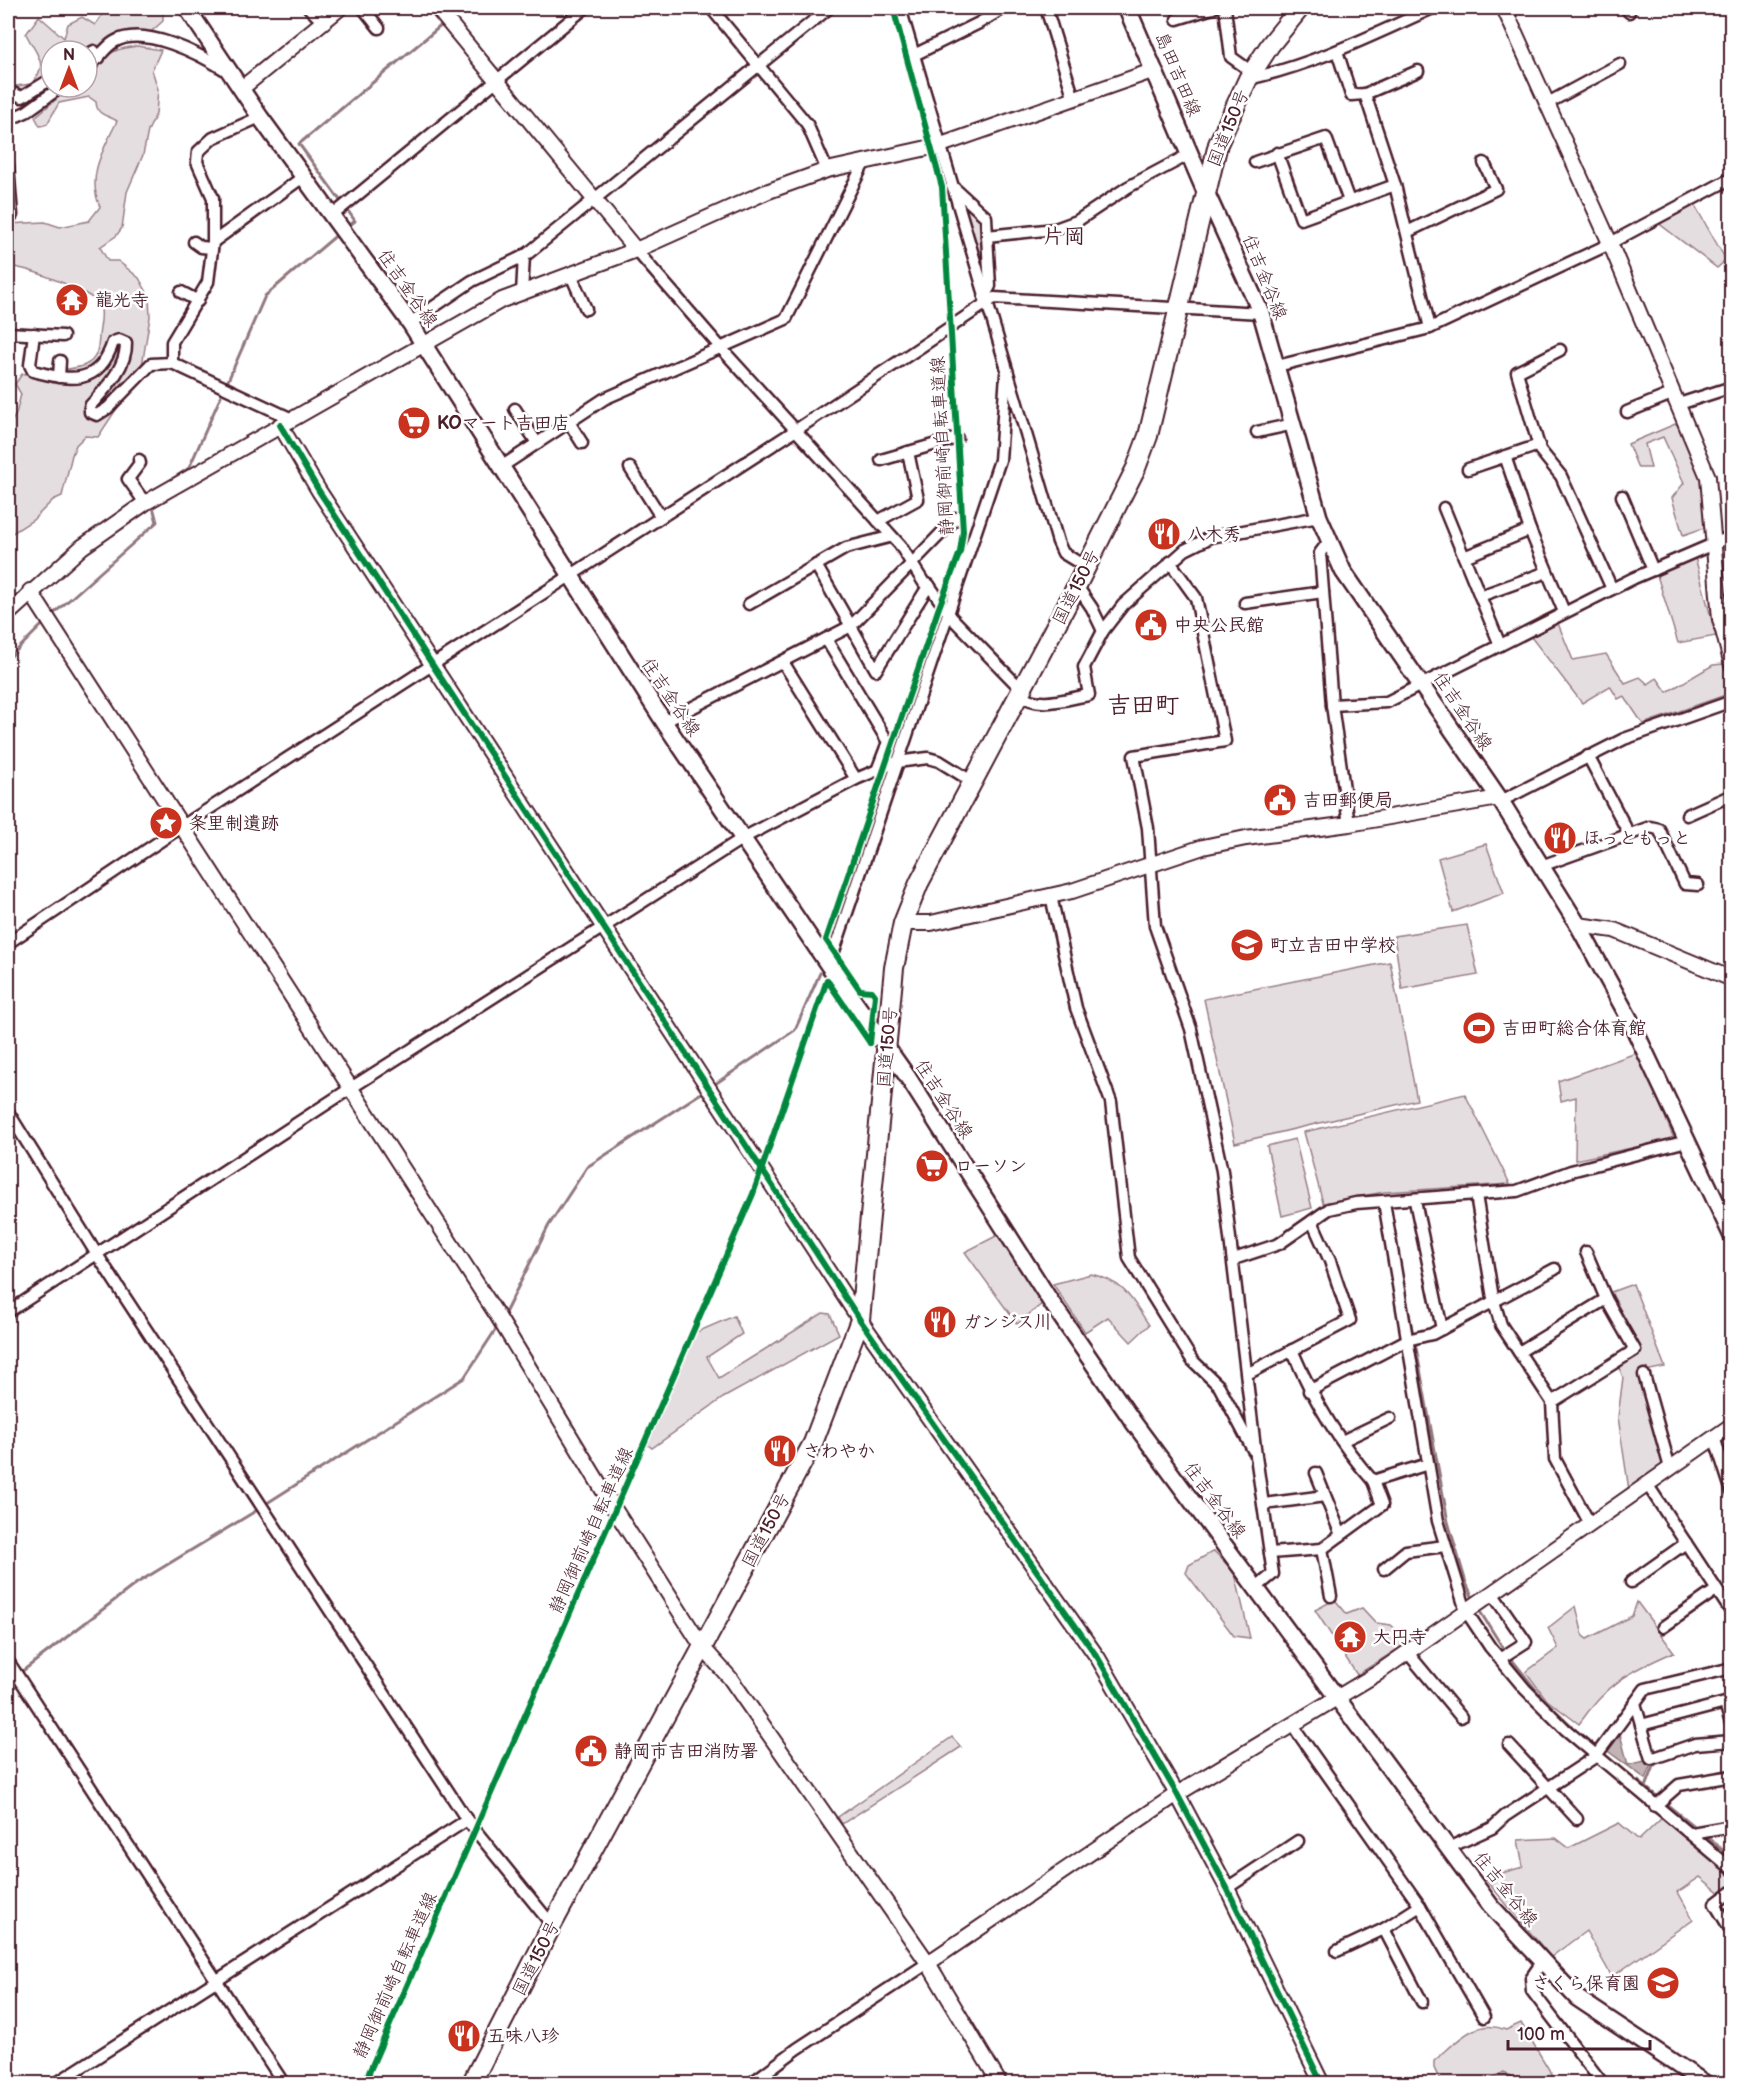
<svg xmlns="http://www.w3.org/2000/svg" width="1739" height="2091" font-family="'Balsamiq Sans','Klee One',sans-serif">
	<rect width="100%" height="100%" fill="#fff"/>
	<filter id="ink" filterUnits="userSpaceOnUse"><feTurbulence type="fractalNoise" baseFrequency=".0167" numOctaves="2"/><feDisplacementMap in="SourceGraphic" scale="12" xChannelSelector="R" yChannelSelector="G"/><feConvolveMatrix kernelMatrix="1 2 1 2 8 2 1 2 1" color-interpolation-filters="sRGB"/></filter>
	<g filter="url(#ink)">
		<g fill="#e5dee0" stroke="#987e86" stroke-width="1.5">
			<path d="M107 8H163V21L143 39 87 51H51V85L45 89 46 84 28 91 11 90 16 86 31 84C50 64 37 56 26 34L39 16 64 38 68 24 82 17 95 25Z"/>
			<path d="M137 46 161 50 152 70 158 89 156 114 148 131 143 155 127 192 122 228 116 236 100 247 108 261H118L139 278 149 296 150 317 141 372 98 437 85 436 76 445 72 455 62 496 53 500 33 520 8 536V428L16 414 21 394 15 384 22 374C32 374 78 369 85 365 97 360 98 349 99 338 99 328 104 315 100 306 94 292 30 269 14 267L8 276V224L45 222 60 227 89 221 100 207C86 175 104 149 117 121 106 114 97 116 96 102L89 97 59 103 47 124 40 126 35 117 71 87H87V77C97 72 98 67 104 59 112 49 126 48 137 46Z"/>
			<polygon points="957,197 982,217 986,277 984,288"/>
			<polygon points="1693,202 1726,260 1717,268 1657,222"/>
			<polygon points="1680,422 1698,460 1710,526 1683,535 1672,498 1684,483 1663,437 1645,444 1651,468 1638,468 1628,444"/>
			<polygon points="1695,557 1716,636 1678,643 1656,572"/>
			<polygon points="1557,621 1573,660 1606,654 1625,683 1640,677 1648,684 1657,678 1667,692 1713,665 1724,664 1731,679 1731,693 1643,724 1624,696 1618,699 1610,686 1582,703 1531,637"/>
			<polygon points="1486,844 1504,893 1453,912 1438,858"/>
			<polygon points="1467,925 1478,975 1402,989 1394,936"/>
			<polygon points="1390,962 1417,1100 1235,1143 1204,999"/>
			<polygon points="1639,1052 1674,1139 1575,1160 1576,1097 1561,1101 1558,1081"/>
			<polygon points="1465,1094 1510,1184 1384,1192 1323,1203 1304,1132"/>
			<polygon points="1295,1139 1312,1208 1282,1216 1267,1146"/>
			<polygon points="1000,1234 1043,1303 1017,1324 965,1252"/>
			<path d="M1091 1274C1125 1282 1131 1298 1149 1325L1131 1342 1108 1317 1085 1332 1053 1284Z"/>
			<polygon points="1633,1284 1665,1367 1645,1371 1665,1466 1629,1490 1618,1417 1623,1377 1618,1366 1638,1350 1639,1345 1611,1292"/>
			<polygon points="823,1313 830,1314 839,1334 723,1398 652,1448 648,1445 697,1332 734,1316 742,1334 707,1357 719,1378"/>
			<polygon points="1214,1551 1235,1573 1250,1638 1234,1636 1186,1573 1189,1565"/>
			<polygon points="1332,1601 1336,1601 1347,1614 1362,1608 1376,1623 1391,1625 1409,1642 1357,1675 1315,1610"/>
			<path d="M1637 1602 1674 1652C1628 1672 1608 1683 1579 1724L1547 1700 1526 1672 1558 1648 1548 1628 1576 1606 1583 1636 1587 1639 1632 1616Z"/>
			<polygon points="952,1737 961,1747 842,1824 838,1817"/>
			<polygon points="1663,1817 1731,1877 1732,1885 1721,1894 1700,1877 1678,1892 1693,1919 1612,1977 1586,1931 1551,1957 1484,1878 1523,1867 1518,1840 1556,1838 1569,1848 1619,1823 1639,1840"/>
			<path d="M1521 2023 1557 2083H1441L1434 2068V2061C1457 2042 1475 2017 1506 2030Z"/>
		</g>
		<g fill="#c1b3b6" stroke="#91787e" stroke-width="1.5">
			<polygon points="1619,1730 1628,1765 1649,1760 1653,1762 1646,1779 1605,1749"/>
			<polygon points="1504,2072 1513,2078 1513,2083 1484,2083"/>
		</g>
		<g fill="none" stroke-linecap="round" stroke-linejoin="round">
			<g stroke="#91787e" stroke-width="3">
				<polyline points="342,203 299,144 443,24"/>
				<polyline points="346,208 355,221 346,228"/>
				<polyline points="227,383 265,296 339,233"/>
				<polyline points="165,484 189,468 221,396"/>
				<polyline points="51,616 157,522 152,503"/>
				<polyline points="8,659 45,622"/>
				<polyline points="712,1086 795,1030 820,973"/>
				<polyline points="1397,1250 1413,1335"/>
				<polyline points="503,1317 549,1225 587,1167 706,1090"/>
				<polyline points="1415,1342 1448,1522 1466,1583 1472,1596"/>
				<polyline points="264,1505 464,1378 498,1326"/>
				<polyline points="1479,1610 1505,1651"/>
				<polyline points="1509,1656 1544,1700 1571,1725"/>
				<polyline points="20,1673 137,1583 259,1509"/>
				<polyline points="8,1684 15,1678"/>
				<polyline points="1638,1781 1697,1829"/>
				<polyline points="1646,1787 1656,1761"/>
				<polyline points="1705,1835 1732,1857"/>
			</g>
			<defs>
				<g id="minor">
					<polyline points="309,8 323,22"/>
					<polyline points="363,8 379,28"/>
					<polyline points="711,8 807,124 827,170"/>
					<polyline points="900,8 1058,542 1063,553 1086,567"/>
					<polyline points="1046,8 1074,99"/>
					<polyline points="1225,8 1231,57 1252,72"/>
					<polyline points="1626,8 1629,12"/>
					<polyline points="1177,19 1213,8"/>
					<polyline points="1337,51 1351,95 1365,94 1418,71"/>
					<polyline points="87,55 94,51 99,58"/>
					<polyline points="914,55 979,23 1004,8"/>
					<path d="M87 68C97 61 104 48 114 42 144 24 201 55 227 71"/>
					<path d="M1248 79C1313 65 1373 35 1433 8"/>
					<polyline points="8,91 22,97 51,79"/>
					<polyline points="1365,94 1395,185 1430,328"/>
					<polyline points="1546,104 1620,64"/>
					<polyline points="260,117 213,138 198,152 197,162 213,198 213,242 208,282 172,342 172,363 290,418"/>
					<polyline points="8,120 26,112 61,87"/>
					<polyline points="1277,153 1301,219 1395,185"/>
					<polyline points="1255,162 1326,138 1349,201"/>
					<polyline points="8,165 12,215 8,216"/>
					<polyline points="952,186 986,217 987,236"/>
					<polyline points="333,215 585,8"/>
					<polyline points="1407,232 1496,189 1484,163"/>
					<polyline points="194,242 201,247 212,248"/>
					<polyline points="213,242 303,177"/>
					<polyline points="636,250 721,348 900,545 924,583 929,585 952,618 1022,690"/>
					<polyline points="571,275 586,309"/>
					<polyline points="181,292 198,301"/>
					<polyline points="522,294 524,255"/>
					<polyline points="984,297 990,286 987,236 1055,229 1077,221 1128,187 1190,154"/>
					<polyline points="410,323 472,281 526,255 829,8"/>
					<polyline points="8,333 63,336"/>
					<path d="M34 334 30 365 33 371C71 381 99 386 113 342L119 340 126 343C127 367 105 389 90 406V412L97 415 108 408 151 364 172 363"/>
					<polyline points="1560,350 1517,372 1540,450 1561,476 1612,589"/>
					<polyline points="1277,366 1430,328 1601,248 1732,178"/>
					<polyline points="59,377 60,361"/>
					<polyline points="1679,404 1732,387"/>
					<polyline points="515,409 537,443"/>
					<polyline points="1627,412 1674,393"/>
					<polyline points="569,422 582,443"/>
					<polyline points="1257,432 1294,424"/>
					<polyline points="1505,456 1530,530 1564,612"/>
					<polyline points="139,460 140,463 128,479 145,503"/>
					<polyline points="881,460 957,438"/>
					<polyline points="501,467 604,399 786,319 864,163"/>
					<polyline points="630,468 661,517"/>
					<polyline points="1468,469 1539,445"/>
					<polyline points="1622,496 1653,570"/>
					<polyline points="1444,508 1500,645"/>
					<polyline points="878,521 918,499 908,452"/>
					<polyline points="1329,541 1320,553 1332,705 1349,824"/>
					<polyline points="1464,557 1530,530"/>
					<polyline points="1170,562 1196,598 1225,741 1134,756 1148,828 1155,926 1191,1029 1222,1171 1256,1456 1273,1574 1256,1588"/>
					<polyline points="816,565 876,670 929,585"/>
					<polyline points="1077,586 1092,608 1103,631"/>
					<polyline points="1480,596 1547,572"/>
					<polyline points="1245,603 1323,592"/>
					<polyline points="749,604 846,548 889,537"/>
					<polyline points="826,639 888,742 878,768"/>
					<polyline points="783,662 856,779"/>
					<path d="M1020 694C1038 710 1068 698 1089 695L1084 667 1103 631 1123 605 1185 550 1211 537 1319 517"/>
					<polyline points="1332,705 1387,702 1634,578 1732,536"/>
					<polyline points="664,722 851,626 956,518"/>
					<polyline points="1588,756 1629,834"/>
					<polyline points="1501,801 1624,739 1732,701"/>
					<polyline points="1687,815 1732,795"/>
					<polyline points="1541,866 1650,827 1659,829 1685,884 1698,885"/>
					<polyline points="1051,896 1076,1008 1111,1102 1129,1258 1192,1360 1219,1386 1253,1450"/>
					<polyline points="8,943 181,827 796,430 994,298 1261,313"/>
					<polyline points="829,966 1000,460 1006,374"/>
					<polyline points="8,1112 96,1253 467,1820 552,1925"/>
					<polyline points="1476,1195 1493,1298 1501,1325 1552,1402 1555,1459 1590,1524"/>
					<polyline points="1415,1201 1442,1329"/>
					<polyline points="1384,1202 1438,1521 1466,1611 1490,1647 1525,1689 1565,1729 1732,1869"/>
					<polyline points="1234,1259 1279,1244 1329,1209 1356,1203 1517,1191 1571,1171 1687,1141"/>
					<polyline points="8,1312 351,1088 743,838 856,779 897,762 928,758 939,761 973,782"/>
					<path d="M1292 1350C1313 1399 1338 1442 1373 1481L1428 1464"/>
					<polyline points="1519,1352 1606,1299"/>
					<polyline points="1247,1374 1350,1320 1330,1261 1312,1221"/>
					<polyline points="1644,1375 1670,1468"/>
					<polyline points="1309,1391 1407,1340 1432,1334 1555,1269"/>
					<polyline points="1552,1402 1635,1350 1606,1299 1586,1252"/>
					<polyline points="1714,1437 1732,1492"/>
					<polyline points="1342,1441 1390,1418"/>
					<polyline points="1316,1473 1341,1535"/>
					<polyline points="1647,1484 1732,1613"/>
					<polyline points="1264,1504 1325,1496"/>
					<polyline points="1322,1549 1331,1596"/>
					<polyline points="1270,1553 1322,1549 1382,1505 1373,1481"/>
					<polyline points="1384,1569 1406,1551 1445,1546"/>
					<polyline points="1631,1582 1686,1543"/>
					<polyline points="1492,1593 1526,1642 1501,1658"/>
					<polyline points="1663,1627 1716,1590"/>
					<polyline points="1408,1653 1461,1717"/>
					<polyline points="8,1661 284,2084"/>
					<polyline points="1635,1703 1651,1759 1695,1744 1732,1741"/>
					<polyline points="1641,1725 1725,1703 1732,1727"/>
					<polyline points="1293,1726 1420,1906"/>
					<polyline points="1509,1745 1577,1819"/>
					<polyline points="1655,1806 1679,1785 1732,1776"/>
					<polyline points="1692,1833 1732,1826"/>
					<polyline points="1448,1848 1492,1828 1505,1816 1595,1757 1645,1689 1732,1668"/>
					<polyline points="1227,1888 1298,1841"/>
					<polyline points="1732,1891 1715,1904 1732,1932"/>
					<polyline points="1384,1929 1422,2002"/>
					<polyline points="1337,1951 1384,1929 1420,1906 1484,2017"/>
					<polyline points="1542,1962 1531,1978 1532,1991 1603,2084"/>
					<polyline points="55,2084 467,1820"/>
					<polyline points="750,2084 797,2049 928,1963"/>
				</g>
				<g id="tertiary">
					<polyline points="437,8 636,250"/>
					<polyline points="1504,8 1610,243 1708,477 1720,619 1732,665"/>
					<polyline points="242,88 340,8"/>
					<polyline points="280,425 319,491 860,1320 1098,1658 1177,1794 1227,1888 1322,2084"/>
					<polyline points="30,591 497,1315 615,1510 703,1648 730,1678 928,1963 1000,2084"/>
					<polyline points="8,614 82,547 145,503 502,300 636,250 766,192 827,170 941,145 1155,70"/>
					<polyline points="903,923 931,923 1072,891 1203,847 1246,838 1349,824 1499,798"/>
					<polyline points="1578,925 1614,930 1732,979"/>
					<polyline points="928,1963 1177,1794 1378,1673 1732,1425"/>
				</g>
				<g id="secondary">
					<polyline points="187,8 260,117 410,323 664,722 829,966 907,1076 1051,1302 1134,1423 1491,1906 1577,1998 1706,2084"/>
					<polyline points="1205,190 1261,313 1319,517 1343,571 1499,798 1578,925 1630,1020 1732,1236"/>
				</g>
				<polyline id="primary" points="1127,8 1205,190"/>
				<polyline id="trunk" points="471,2084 552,1925 813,1443 860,1320 894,968 903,923 919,883 1074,591 1136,468 1148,436 1218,144 1248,79 1270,45 1300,8"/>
			</defs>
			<use href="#minor" stroke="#4a1f2b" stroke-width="15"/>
			<use href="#tertiary" stroke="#4a1f2b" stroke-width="18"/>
			<use href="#secondary" stroke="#4a1f2b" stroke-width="20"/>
			<use href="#primary" stroke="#4a1f2b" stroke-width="21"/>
			<use href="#trunk" stroke="#4a1f2b" stroke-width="22"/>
			<use href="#minor" stroke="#fff" stroke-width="10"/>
			<use href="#tertiary" stroke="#fff" stroke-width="14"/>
			<use href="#secondary" stroke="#fff" stroke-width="15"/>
			<use href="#primary" stroke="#fff" stroke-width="16"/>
			<use href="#trunk" stroke="#fff" stroke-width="18"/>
			<defs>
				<g id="cycleway">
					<polyline points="280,425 319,491 860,1320 1098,1658 1177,1794 1227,1888 1322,2084"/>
					<polyline points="827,980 870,1043"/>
					<polyline points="870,1043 875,995 872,991 860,990 826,940 938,610 960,552 963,531 942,187 893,8"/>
					<polyline points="364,2084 753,1194 827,980"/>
				</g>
			</defs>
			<use href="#cycleway" stroke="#fff" stroke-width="10"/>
			<use href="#cycleway" stroke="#00873e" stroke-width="6"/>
		</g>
	</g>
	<defs>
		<symbol id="temple-disc" viewBox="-11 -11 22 22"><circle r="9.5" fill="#c8321e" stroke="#fff"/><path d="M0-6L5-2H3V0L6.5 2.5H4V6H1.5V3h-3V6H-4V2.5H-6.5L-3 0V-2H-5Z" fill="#fff"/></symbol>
		<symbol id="supermarket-disc" viewBox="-11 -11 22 22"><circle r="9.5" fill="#c8321e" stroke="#fff"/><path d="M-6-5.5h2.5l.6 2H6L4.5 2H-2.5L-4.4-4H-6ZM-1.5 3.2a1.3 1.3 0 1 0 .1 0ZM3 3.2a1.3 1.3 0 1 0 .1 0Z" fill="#fff"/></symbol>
		<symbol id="restaurant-disc" viewBox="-11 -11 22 22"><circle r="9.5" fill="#c8321e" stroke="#fff"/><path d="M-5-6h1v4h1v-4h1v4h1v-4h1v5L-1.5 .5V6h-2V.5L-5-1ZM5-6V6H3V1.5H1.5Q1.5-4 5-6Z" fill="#fff"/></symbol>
		<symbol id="civic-disc" viewBox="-11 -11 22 22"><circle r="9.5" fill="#c8321e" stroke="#fff"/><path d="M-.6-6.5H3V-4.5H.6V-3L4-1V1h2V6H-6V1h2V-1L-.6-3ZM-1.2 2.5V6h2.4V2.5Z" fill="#fff"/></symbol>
		<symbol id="sight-disc" viewBox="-11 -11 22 22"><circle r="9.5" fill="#c8321e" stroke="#fff"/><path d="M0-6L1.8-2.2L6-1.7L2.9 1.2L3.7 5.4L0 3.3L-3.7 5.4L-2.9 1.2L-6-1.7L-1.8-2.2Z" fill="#fff"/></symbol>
		<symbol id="school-disc" viewBox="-11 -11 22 22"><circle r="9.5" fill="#c8321e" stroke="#fff"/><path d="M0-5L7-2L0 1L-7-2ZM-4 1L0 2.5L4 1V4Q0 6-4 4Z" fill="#fff"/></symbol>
		<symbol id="stadium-disc" viewBox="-11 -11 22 22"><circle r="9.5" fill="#c8321e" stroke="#fff"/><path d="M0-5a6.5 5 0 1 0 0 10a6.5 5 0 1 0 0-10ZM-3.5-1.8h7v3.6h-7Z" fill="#fff"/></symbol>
	</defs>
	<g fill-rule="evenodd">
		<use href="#temple-disc" x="53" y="281" width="38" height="38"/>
		<use href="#supermarket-disc" x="395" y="404" width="38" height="38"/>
		<use href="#restaurant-disc" x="1145" y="515" width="38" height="38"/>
		<use href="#civic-disc" x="1132" y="606" width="38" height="38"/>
		<use href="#civic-disc" x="1261" y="781" width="38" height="38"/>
		<use href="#sight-disc" x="147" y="804" width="38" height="38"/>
		<use href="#restaurant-disc" x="1541" y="819" width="38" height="38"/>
		<use href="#school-disc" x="1228" y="926" width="38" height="38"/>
		<use href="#stadium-disc" x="1460" y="1009" width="38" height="38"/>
		<use href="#supermarket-disc" x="913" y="1147" width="38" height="38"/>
		<use href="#restaurant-disc" x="921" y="1303" width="38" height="38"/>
		<use href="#restaurant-disc" x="761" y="1432" width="38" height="38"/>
		<use href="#temple-disc" x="1331" y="1618" width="38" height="38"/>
		<use href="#civic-disc" x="572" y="1732" width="38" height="38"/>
		<use href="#school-disc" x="1644" y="1964" width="38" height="38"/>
		<use href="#restaurant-disc" x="445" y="2017" width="38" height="38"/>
	</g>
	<g text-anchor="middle" stroke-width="5" stroke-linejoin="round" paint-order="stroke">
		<g font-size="18" fill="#4a1f2b" stroke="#fff">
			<text transform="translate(1178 74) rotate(67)" y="6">島田吉田線</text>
			<text transform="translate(1228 128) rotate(-68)" y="6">国道150号</text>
			<text transform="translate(1265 277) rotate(68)" y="6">住吉金谷線</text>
			<text transform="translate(408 288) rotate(55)" y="6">住吉金谷線</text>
			<text transform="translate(942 446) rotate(-93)" y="6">静岡御前崎自転車道線</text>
			<text transform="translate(1076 587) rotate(-63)" y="6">国道150号</text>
			<text transform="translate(671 697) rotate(56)" y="6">住吉金谷線</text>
			<text transform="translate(1463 711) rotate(56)" y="6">住吉金谷線</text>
			<text transform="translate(887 1047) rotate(-85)" y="6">国道150号</text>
			<text transform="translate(944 1099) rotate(57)" y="6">住吉金谷線</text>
			<text transform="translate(1215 1500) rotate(53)" y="6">住吉金谷線</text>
			<text transform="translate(591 1530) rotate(-66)" y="6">静岡御前崎自転車道線</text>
			<text transform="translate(766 1530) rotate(-62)" y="6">国道150号</text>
			<text transform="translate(1506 1889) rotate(51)" y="6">住吉金谷線</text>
			<text transform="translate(536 1958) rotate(-63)" y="6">国道150号</text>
			<text transform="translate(395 1975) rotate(-66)" y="6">静岡御前崎自転車道線</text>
		</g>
		<g font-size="18" font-weight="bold" fill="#4a1f2b" stroke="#fff" text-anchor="start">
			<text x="95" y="306">龍光寺</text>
			<text x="437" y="429">KOマート吉田店</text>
			<text x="1187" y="540">八木秀</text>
			<text x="1174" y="631">中央公民館</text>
			<text x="1303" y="806">吉田郵便局</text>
			<text x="189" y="829">条里制遺跡</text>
			<text x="1583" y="844">ほっともっと</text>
			<text x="1270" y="951">町立吉田中学校</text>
			<text x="1502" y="1034">吉田町総合体育館</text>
			<text x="955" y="1172">ローソン</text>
			<text x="963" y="1328">ガンジス川</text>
			<text x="803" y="1457">さわやか</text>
			<text x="1373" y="1643">大円寺</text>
			<text x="614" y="1757">静岡市吉田消防署</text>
			<text x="1640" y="1989" text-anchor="end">さくら保育園</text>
			<text x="487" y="2042">五味八珍</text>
		</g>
		<g font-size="21" font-weight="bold" fill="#4a1f2b" stroke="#fff">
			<text x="1064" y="243">片岡</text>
		</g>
		<g font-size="24" font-weight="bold" fill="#4a1f2b" stroke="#fff">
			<text x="1143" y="713">吉田町</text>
		</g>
	</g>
	<rect width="1739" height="2091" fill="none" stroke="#fff" stroke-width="30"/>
	<rect x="15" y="15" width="1709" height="2061" fill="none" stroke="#4a1f2b" stroke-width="2" filter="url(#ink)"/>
	<g transform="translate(69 69)"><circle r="28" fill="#ffffff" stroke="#b7a5aa" stroke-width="1.5"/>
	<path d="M0-4.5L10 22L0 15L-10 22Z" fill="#c8321e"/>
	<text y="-9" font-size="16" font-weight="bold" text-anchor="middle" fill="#4a1f2b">N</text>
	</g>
	<path d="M1508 2040v9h142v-9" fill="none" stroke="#4a1f2b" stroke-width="3"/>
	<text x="1517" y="2040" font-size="18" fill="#4a1f2b" stroke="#ffffff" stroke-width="4.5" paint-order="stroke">100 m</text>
</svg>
